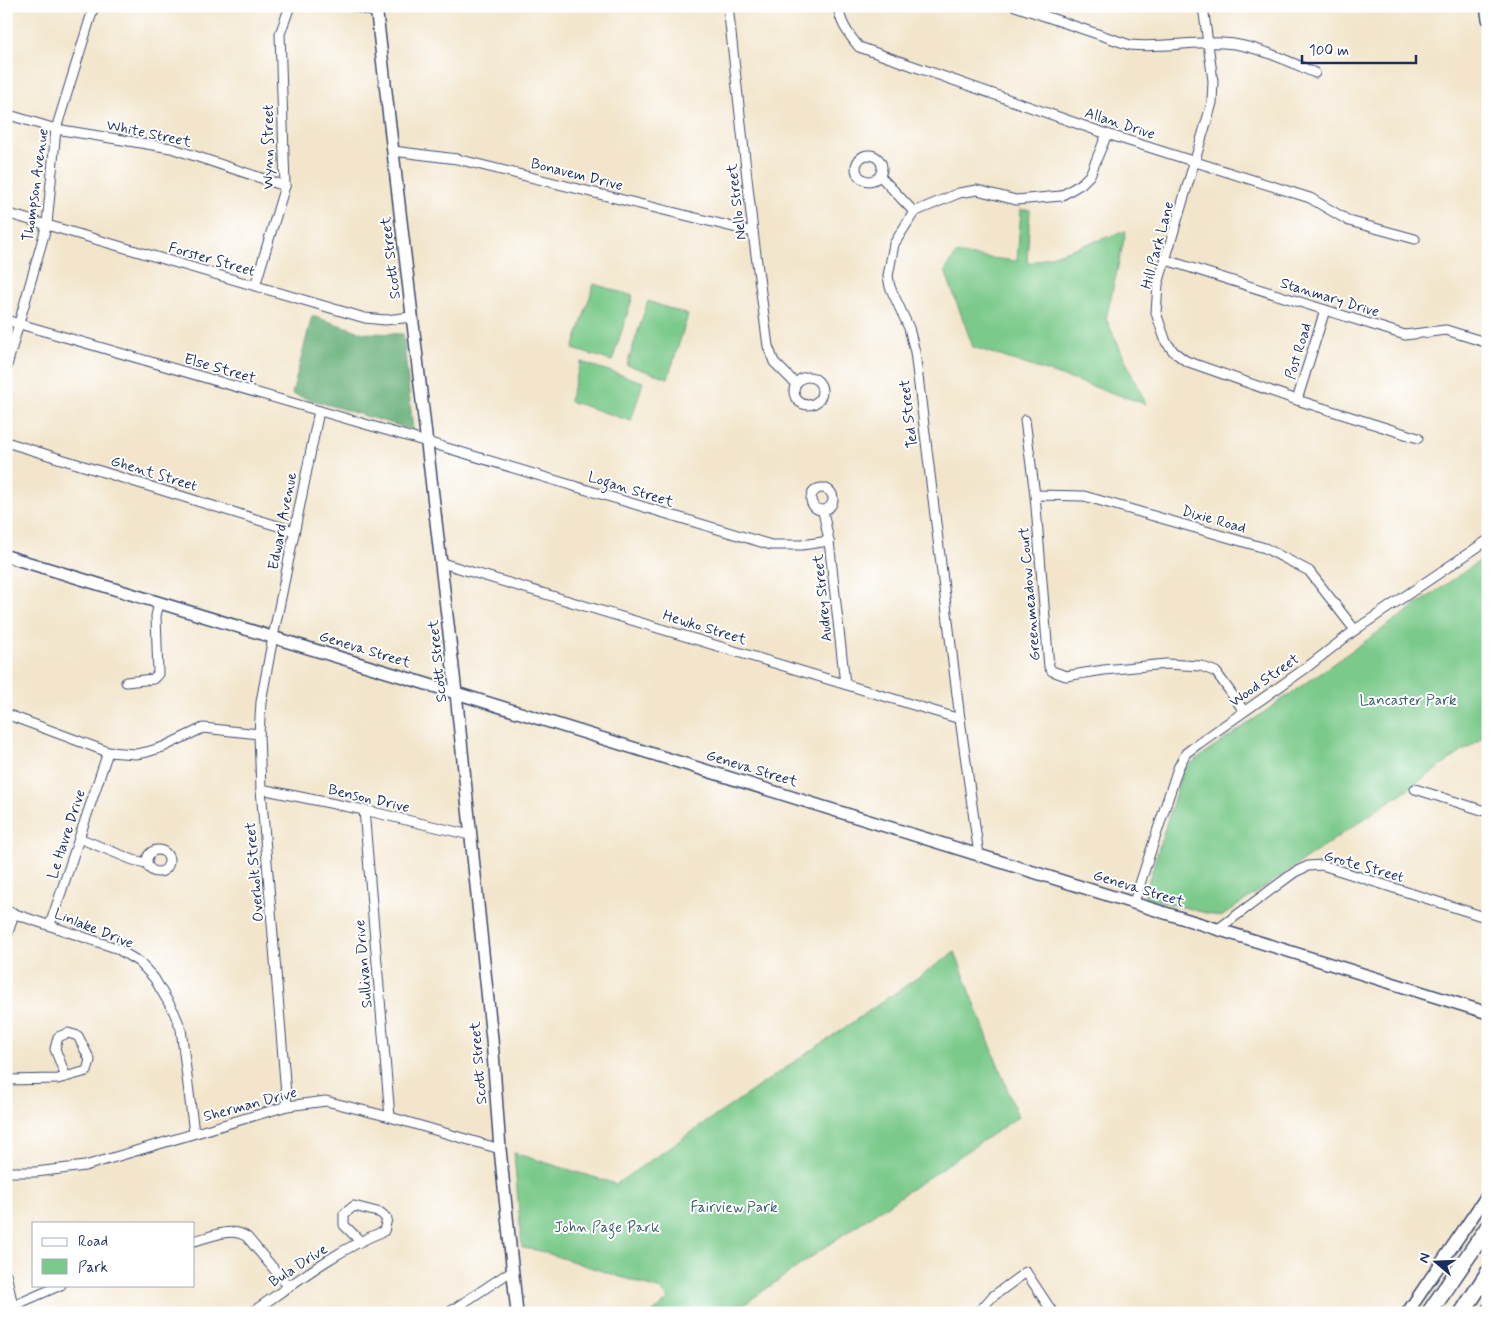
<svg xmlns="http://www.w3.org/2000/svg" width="1494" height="1319" font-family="Mynerve,sans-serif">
	<rect width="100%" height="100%" fill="#fff"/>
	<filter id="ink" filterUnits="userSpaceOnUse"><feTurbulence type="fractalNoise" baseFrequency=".02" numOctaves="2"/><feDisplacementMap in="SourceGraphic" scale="10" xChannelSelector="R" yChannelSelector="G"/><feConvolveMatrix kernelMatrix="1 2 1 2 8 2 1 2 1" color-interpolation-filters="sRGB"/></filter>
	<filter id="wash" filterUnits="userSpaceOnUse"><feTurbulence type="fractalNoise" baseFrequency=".0096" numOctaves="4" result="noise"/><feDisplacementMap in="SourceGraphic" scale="20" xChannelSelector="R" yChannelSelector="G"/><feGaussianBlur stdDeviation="1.12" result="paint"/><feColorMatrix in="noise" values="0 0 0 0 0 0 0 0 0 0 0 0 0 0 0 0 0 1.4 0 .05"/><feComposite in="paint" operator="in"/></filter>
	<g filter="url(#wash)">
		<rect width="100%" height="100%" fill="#f2e5cb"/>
		<g fill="#7cca8b" stroke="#4c7c74">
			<polygon points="1021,210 1030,210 1027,262 1030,263 1126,231 1106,319 1146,404 973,347 945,271 956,254 1017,261"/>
			<polygon points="594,284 633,296 612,361 573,349"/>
			<polygon points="648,301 688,315 668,378 627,365"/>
			<polygon points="581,362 643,382 631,421 569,401"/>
			<polygon points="1488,555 1488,734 1221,917 1144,897 1183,769"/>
			<polygon points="955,952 1018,1117 844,1234 732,1313 652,1313 669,1299 661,1290 537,1250 522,1248 514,1153 616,1184"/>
		</g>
		<polygon fill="#65ae77" stroke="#406e6a" points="312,316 364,333 403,334 413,430 292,394"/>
	</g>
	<g filter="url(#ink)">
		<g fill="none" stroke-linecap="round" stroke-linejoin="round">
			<defs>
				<g id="street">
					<polyline points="353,6 377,13"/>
					<polyline points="728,6 753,232 768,346 774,362 796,384"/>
					<path d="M838 6C840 23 849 35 859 47L1107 134 1310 198 1349 221 1415 239"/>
					<path d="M1015 6 1130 45C1161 48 1192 41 1223 43 1253 44 1288 61 1315 73"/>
					<polyline points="1203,6 1213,81 1212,103 1158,284 1156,313 1166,342 1174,352 1186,361 1297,400 1418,438"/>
					<polyline points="6,114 56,129 171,148 285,186"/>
					<polyline points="393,151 457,159 753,232"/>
					<circle cx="869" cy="168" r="13"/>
					<polyline points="880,176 914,212"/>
					<polyline points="6,213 365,318 385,320 412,317"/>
					<polyline points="1166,260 1405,335 1446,330 1488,343"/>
					<polyline points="255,286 285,186 280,34 290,6"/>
					<polyline points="6,320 427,442 771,545 802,545 829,541"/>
					<polyline points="6,369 47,224 56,129 94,6"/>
					<circle cx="808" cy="391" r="14"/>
					<polyline points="1297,400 1325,310"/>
					<polyline points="1025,420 1035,495 1049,667 1052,671 1066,676 1104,670 1166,664 1201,666 1216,672 1244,711"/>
					<polyline points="6,442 294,531"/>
					<circle cx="822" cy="499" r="11"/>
					<polyline points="1035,495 1084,496 1265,548 1309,571 1355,630"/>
					<polyline points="823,511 829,541 845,684"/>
					<polyline points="442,563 960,719"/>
					<polyline points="126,682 153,679 158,674 156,616 159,603"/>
					<polyline points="6,714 108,752 136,754 147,752 163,747 203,728 259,734"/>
					<polyline points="261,789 364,810 470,835"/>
					<polyline points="1415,789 1488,812"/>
					<polyline points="364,810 390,1117"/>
					<polyline points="79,838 133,860 146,863"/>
					<circle cx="158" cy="861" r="11"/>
					<polyline points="979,855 960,719 915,352 909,328 890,287 888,276 894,244 914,212 959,193 977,190 1016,200 1061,196 1081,184 1090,175 1107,134"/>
					<polyline points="1134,902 1178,768 1186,753 1198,744 1306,668 1355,630 1488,540"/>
					<polyline points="6,911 116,948 139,962 154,978 174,1012 181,1029 194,1133"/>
					<polyline points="50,925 108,752"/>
					<polyline points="1218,929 1295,872 1308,866 1322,865 1488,918"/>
					<polyline points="6,940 14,913"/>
					<polyline points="6,1080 58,1079 87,1071 90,1060 78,1036 68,1033 58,1037 55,1049 66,1077"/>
					<polyline points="287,1106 261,789 259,734 261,702 273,637 319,411"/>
					<polyline points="6,1172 36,1172 85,1166 287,1106 326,1101 390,1117 500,1149"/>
					<path d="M194 1241C210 1237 232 1226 247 1237L289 1287"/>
					<polyline points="6,1274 13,1306 11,1313"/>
					<polyline points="13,1306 61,1285"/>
					<path d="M251 1313C293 1284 336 1250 384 1231L387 1219 381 1213 354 1206 344 1214V1225L360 1241"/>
					<polyline points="448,1313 513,1270"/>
					<polyline points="978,1313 992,1297 1026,1272 1053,1313"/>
				</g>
				<g id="secondary">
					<polyline points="376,6 456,693 492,1039 500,1149 517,1313"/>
					<polyline points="1486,6 1488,19"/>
					<polyline points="6,556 456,693 1488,1013"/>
					<polyline points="1407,1313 1488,1194"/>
					<polyline points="1486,1313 1488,1309"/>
				</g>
				<g id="highway">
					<polyline points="1429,1313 1488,1227"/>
					<polyline points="1462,1313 1488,1273"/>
				</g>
			</defs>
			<use href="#street" stroke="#3b4a6e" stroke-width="11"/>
			<use href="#secondary" stroke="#3b4a6e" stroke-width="14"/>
			<use href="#highway" stroke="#3b4a6e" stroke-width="18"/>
			<use href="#street" stroke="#fff" stroke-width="9"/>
			<use href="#secondary" stroke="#fff" stroke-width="11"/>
			<use href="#highway" stroke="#fff" stroke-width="15"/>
		</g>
	</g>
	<g text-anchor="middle" stroke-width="4" stroke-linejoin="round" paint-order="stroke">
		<g font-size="15" fill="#1b2f5e" stroke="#fff">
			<text transform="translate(1120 123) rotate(18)" y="5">Allan Drive</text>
			<text transform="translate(149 133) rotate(12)" y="5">White Street</text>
			<text transform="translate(268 147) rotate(-90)" y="5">Wynn Street</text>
			<text transform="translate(577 174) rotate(14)" y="5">Bonavem Drive</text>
			<text transform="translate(35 185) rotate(-82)" y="5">Thompson Avenue</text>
			<text transform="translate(736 202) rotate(-97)" y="5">Nello Street</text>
			<text transform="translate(1157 245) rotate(-75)" y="5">Hill Park Lane</text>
			<text transform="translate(390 258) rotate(-97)" y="5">Scott Street</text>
			<text transform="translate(212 259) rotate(16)" y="5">Forster Street</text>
			<text transform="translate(1330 297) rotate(17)" y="5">Stanmary Drive</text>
			<text transform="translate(1298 351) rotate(-73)" y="5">Post Road</text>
			<text transform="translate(220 368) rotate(16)" y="5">Else Street</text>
			<text transform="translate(908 414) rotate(-97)" y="5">Ted Street</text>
			<text transform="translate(154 473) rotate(17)" y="5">Ghent Street</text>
			<text transform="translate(631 489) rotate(17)" y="5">Logan Street</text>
			<text transform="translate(1214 519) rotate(16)" y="5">Dixie Road</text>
			<text transform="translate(282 521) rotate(-79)" y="5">Edward Avenue</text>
			<text transform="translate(1029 594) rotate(-95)" y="5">Greenmeadow Court</text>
			<text transform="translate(822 598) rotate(-96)" y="5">Audrey Street</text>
			<text transform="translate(705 627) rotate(17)" y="5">Hewko Street</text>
			<text transform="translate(365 649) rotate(17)" y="5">Geneva Street</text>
			<text transform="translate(437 661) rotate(-96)" y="5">Scott Street</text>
			<text transform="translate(1264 680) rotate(-35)" y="5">Wood Street</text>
			<text transform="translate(752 768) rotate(17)" y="5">Geneva Street</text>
			<text transform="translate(369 798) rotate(13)" y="5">Benson Drive</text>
			<text transform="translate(66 834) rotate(-72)" y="5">Le Havre Drive</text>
			<text transform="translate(1364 866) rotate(16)" y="5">Grote Street</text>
			<text transform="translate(254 872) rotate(-95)" y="5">Overholt Street</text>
			<text transform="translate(1139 888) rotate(17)" y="5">Geneva Street</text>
			<text transform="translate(94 928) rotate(22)" y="5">Linlake Drive</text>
			<text transform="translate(363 964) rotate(-95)" y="5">Sullivan Drive</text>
			<text transform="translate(478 1063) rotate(-95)" y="5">Scott Street</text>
			<text transform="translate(250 1104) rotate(-15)" y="5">Sherman Drive</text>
			<text transform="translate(298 1265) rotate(-33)" y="5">Bula Drive</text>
		</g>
		<g font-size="15" fill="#385e6c" stroke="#fff">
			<text x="1408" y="705">Lancaster Park</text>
			<text x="734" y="1212">Fairview Park</text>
			<text x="607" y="1232">John Page Park</text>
		</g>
	</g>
	<rect width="1494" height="1319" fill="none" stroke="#fff" stroke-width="25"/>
	<rect x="32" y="1222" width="162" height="65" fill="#ffffff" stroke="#a4acbf"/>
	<rect x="42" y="1238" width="25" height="8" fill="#ffffff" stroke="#a4acbf"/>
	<text x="78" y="1246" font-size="15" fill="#1b2f5e">Road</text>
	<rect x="42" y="1259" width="25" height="15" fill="#7cca8b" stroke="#a4acbf"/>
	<text x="78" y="1272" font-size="15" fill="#1b2f5e">Park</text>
	<g transform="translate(1436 1262) rotate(289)" stroke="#ffffff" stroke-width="4" paint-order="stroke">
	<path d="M0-4L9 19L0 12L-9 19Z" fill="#1b2f5e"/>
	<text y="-8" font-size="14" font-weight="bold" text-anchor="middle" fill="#1b2f5e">N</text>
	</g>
	<path d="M1302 55v8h114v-8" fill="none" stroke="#1b2f5e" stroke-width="2.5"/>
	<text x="1309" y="55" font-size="15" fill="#1b2f5e" stroke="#ffffff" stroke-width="4" paint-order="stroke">100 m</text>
</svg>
